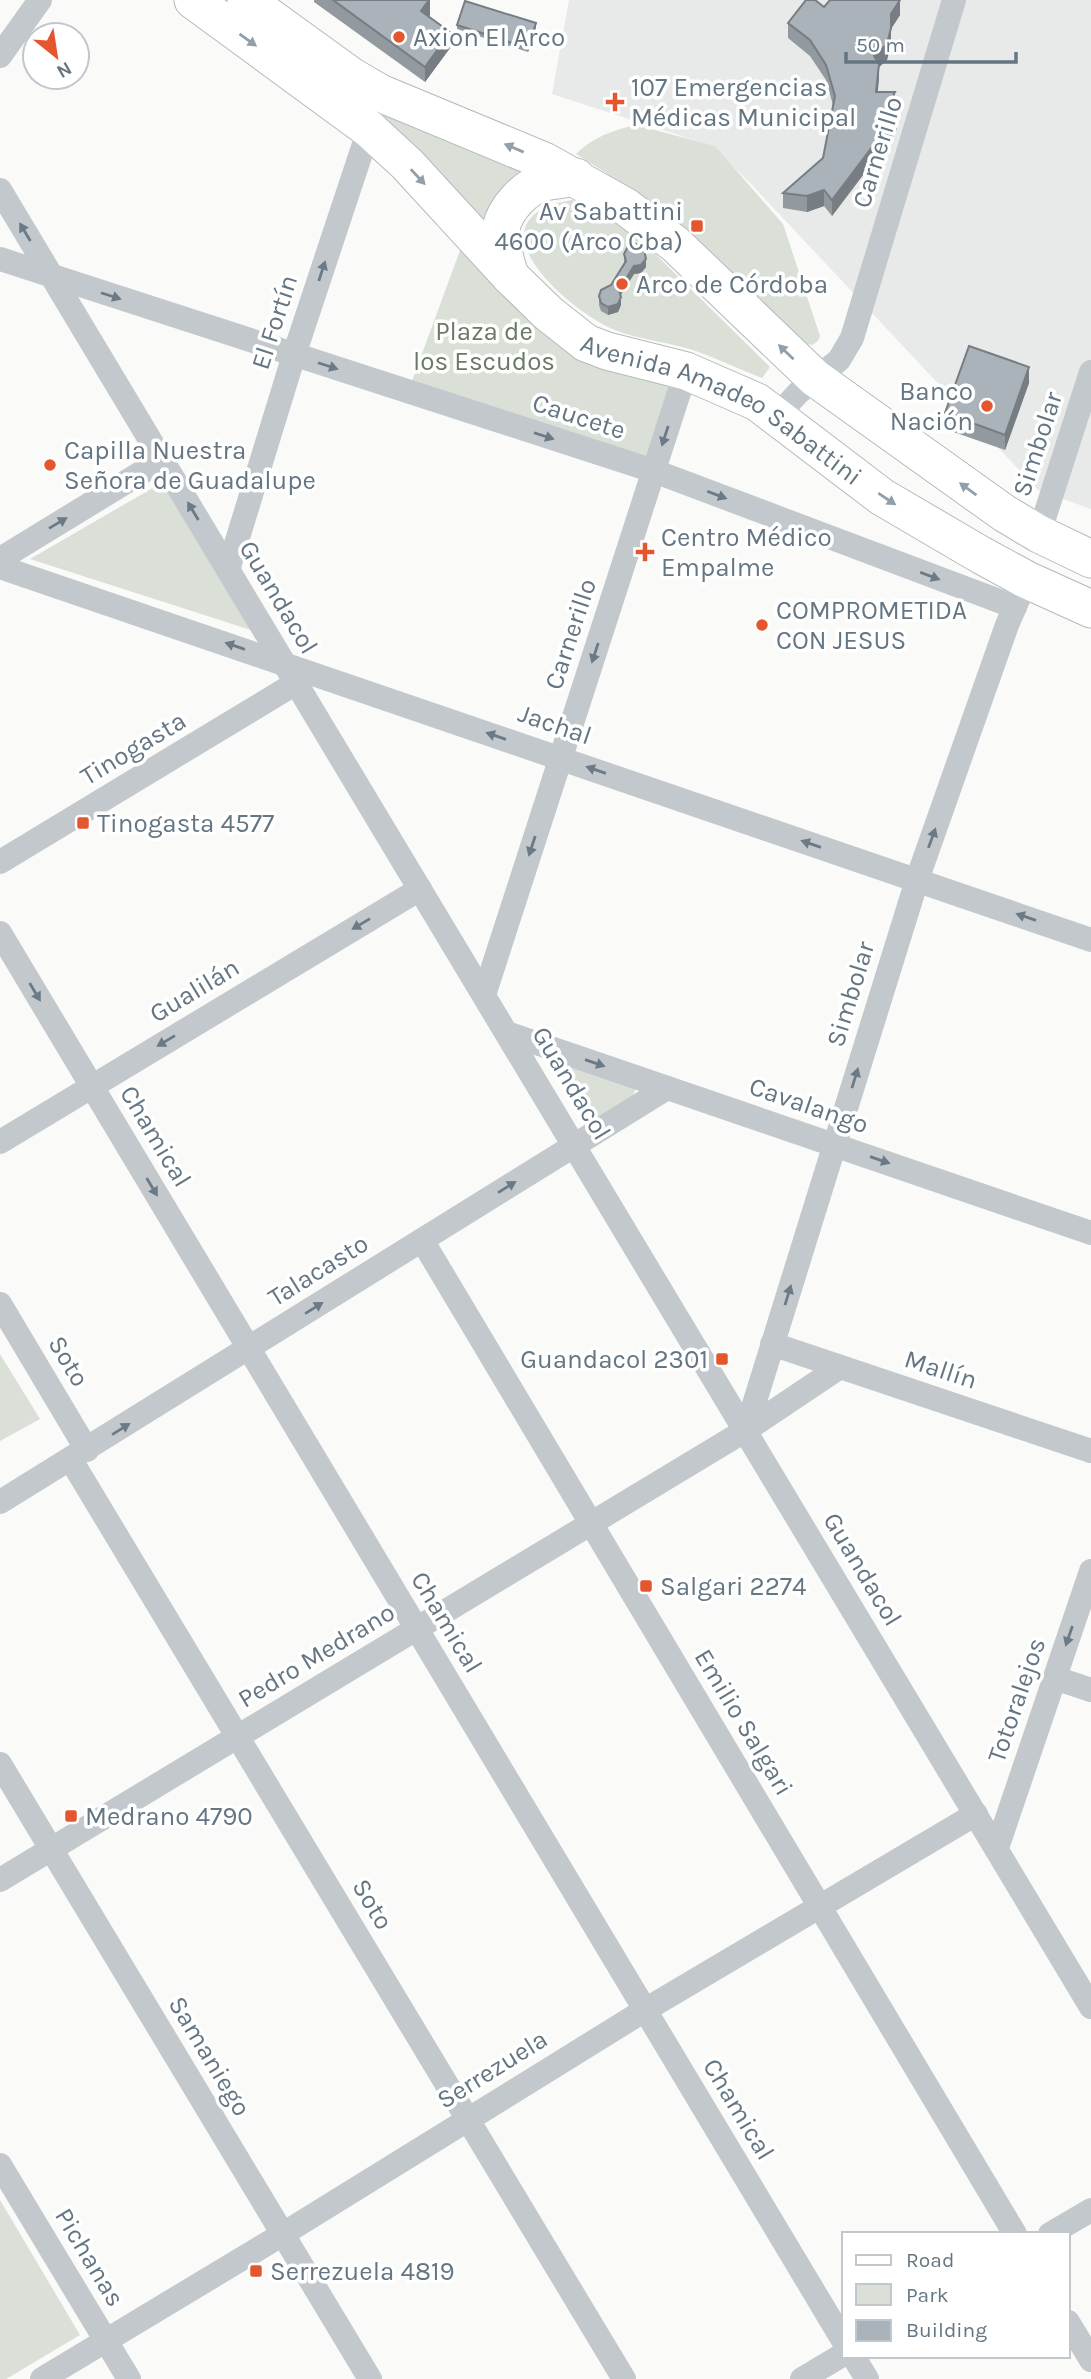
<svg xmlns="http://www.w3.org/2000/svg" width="1091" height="2379" font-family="Karla,sans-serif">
	<rect width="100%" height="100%" fill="#fafaf8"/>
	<polygon fill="#e8e9e9" points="569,0 1091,0 1091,509 1038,490 752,185 712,146 552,94"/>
	<g fill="#dadfd7">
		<polygon points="386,99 526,170 486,228 379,120"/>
		<path d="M636 125 715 146 783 224 820 336 818 341 812 345 807 344 684 230 625 185 576 154C593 137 613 130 636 125Z"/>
		<path d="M572 200 597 209 634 233 770 367 762 378C739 369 716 358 693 350 668 342 640 340 615 330 566 310 464 218 572 200Z"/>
		<polygon points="462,245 671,380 646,456 412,381"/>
		<polygon points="163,482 254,631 30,559"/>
		<polygon points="558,1059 636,1086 633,1097 599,1119 589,1114 557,1067"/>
		<polygon points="0,1354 40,1419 0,1441"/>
		<polygon points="0,2200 80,2335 6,2379 0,2379"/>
	</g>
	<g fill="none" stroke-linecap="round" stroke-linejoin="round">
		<defs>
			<g id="primary">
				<path id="s1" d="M193 0 369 129 407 164 510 276 548 313 586 343 607 351 686 371 757 402 882 497 981 555 1027 580 1091 609"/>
				<polyline points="246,0 351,76 380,93 544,161 626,207 675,244 815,378 1004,513 1039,534 1091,559"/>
				<path d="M510 276C506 261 499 244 501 228 505 209 525 187 544 182 554 180 565 179 576 177"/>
			</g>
		</defs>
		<use href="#primary" stroke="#b5babe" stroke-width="39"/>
		<g stroke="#c3c8cc" stroke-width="24">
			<polyline points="0,56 40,0"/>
			<polyline points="0,190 1091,2007"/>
			<polyline points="0,259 654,471 1015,607"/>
			<polyline points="777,416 798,393 839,360 852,338 954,0"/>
			<polyline points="1039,534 1091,372"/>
			<polyline points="0,559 162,460"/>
			<polyline points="0,567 1091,940"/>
			<polyline points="228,570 294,355 373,117"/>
			<polyline points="0,862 296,683"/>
			<polyline points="0,933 844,2342"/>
			<polyline points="484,995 686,371"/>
			<polyline points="507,1033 1091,1233"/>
			<polyline points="0,1142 420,889"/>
			<polyline points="422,1240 1015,2234"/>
			<polyline points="0,1304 87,1450"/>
			<polyline points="772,1344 1091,1451"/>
			<polyline points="746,1430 917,880 1007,625 1021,593"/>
			<polyline points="71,1460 624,2379"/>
			<polyline points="0,1502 667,1088"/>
			<polyline points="1055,1678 1091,1690"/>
			<polyline points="0,1764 370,2379"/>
			<polyline points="997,1848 1091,1571"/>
			<polyline points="0,1880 746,1430 840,1367"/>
			<polyline points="0,2165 129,2379"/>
			<polyline points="1050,2234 1091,2210"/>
			<polyline points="1068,2322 1091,2360"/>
			<polyline points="853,2356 867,2379"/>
			<polyline points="42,2379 283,2234 645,2010 976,1814"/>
			<polyline points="802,2379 844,2354"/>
		</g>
		<use href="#primary" stroke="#fff" stroke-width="37"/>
	</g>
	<g fill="#929a9f">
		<polygon points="314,0 430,0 430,15 429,16 450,48 425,82 314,2"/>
		<polygon points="824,7 900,15 891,29 891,43 887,60 879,67 877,92 895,108 893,111 897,130 832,216 824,206 807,212 783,208 783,193 823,158 833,105 826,80 810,56 788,38 788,23"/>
		<polygon points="457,25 536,27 528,52 457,29"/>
		<polygon points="624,254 646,267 641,273 634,274 620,295 621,305 618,312 608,315 601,311 599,305 599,296 611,285 624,264"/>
		<polygon points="1029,383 1005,450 945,429 945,413"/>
	</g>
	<g fill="#777d82">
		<polygon points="423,0 430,0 430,15 421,26 421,11"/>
		<polygon points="900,0 900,15 891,29 891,43 887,60 879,67 879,80 876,108 874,56 891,14"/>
		<polygon points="536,23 536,27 528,52 528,48"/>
		<polygon points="450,32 450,48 425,82 425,67"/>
		<polygon points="895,92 895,108 887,121 887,106"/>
		<polygon points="897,114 897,130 832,216 832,200"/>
		<polygon points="824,190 824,206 807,212 807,196"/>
		<polygon points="646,259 646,267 641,273 634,274 619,298 619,290 634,266"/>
		<polygon points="621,297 621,305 618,312 608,315 608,307"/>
		<polygon points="1029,367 1029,383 1005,450 1005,435"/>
	</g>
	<g fill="#aab3b9" stroke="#777d82" stroke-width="2">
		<polygon points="333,0 429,0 421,11 450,32 425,67"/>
		<polygon points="806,0 815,0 824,7 830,0 900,0 891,14 891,28 887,44 874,56 879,64 876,92 895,92 887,106 897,114 832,200 824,190 807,196 783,193 823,158 835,96 826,65 810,40 788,23"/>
		<polygon points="465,1 536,23 528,48 457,25"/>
		<polygon points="637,244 644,249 646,259 641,265 634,266 619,290 621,297 618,304 608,307 601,303 599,296 601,290 611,285 626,261 624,254 627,248"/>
		<polygon points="969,346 1029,367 1005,435 945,413"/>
	</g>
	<defs><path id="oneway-solid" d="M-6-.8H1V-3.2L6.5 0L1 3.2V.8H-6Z" transform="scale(1.75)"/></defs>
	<g fill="#939fa8">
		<use href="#oneway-solid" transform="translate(248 40) rotate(36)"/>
		<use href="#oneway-solid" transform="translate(514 148) rotate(-157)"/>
		<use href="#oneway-solid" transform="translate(418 177) rotate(47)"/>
		<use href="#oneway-solid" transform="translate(786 352) rotate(-136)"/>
		<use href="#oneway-solid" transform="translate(968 489) rotate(-144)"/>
		<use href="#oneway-solid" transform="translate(887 499) rotate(34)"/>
	</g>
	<g fill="#6a7a87">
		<use href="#oneway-solid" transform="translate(25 232) rotate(-121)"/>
		<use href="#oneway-solid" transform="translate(322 271) rotate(-72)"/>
		<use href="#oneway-solid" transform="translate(111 296) rotate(18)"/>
		<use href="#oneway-solid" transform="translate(328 366) rotate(18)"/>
		<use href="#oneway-solid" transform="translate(544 436) rotate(18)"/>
		<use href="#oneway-solid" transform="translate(665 436) rotate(108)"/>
		<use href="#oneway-solid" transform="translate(717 495) rotate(21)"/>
		<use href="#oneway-solid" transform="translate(193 511) rotate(-121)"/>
		<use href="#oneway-solid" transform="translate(58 523) rotate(-31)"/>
		<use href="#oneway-solid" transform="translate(930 576) rotate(21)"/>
		<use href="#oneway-solid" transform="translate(235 646) rotate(-161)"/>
		<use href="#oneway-solid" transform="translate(595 653) rotate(108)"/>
		<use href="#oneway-solid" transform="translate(496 736) rotate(-161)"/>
		<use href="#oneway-solid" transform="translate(596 770) rotate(-161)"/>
		<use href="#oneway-solid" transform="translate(932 838) rotate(-70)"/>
		<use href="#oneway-solid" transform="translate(811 844) rotate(-161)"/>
		<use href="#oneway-solid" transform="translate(532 846) rotate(108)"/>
		<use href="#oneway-solid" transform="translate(1026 917) rotate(-161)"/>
		<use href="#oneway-solid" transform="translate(361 924) rotate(149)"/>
		<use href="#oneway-solid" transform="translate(35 992) rotate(59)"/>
		<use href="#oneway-solid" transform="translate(166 1041) rotate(149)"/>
		<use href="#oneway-solid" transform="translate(595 1063) rotate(19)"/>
		<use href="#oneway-solid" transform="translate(855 1078) rotate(-73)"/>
		<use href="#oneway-solid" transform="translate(880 1160) rotate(19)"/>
		<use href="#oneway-solid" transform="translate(152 1187) rotate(59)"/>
		<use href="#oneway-solid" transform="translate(507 1187) rotate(-32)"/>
		<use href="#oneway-solid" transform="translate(788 1295) rotate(-73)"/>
		<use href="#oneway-solid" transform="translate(314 1308) rotate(-32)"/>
		<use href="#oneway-solid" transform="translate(121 1429) rotate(-32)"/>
		<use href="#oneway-solid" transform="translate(1069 1636) rotate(109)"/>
	</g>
	<g fill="#e4572e" stroke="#fff" stroke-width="2.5">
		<circle cx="399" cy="37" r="7"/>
		<path d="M611.5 91.5h7v7h7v7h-7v7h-7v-7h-7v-7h7z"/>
		<rect x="690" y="219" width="14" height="14" rx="3.5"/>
		<circle cx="622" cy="284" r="7"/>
		<circle cx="987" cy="406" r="7"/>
		<circle cx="50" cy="465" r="7"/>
		<path d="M641.5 541.5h7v7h7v7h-7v7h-7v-7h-7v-7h7z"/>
		<circle cx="762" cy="625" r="7"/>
		<rect x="76" y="816" width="14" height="14" rx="3.5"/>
		<rect x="715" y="1352" width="14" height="14" rx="3.5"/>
		<rect x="639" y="1579" width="14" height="14" rx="3.5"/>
		<rect x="64" y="1809" width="14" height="14" rx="3.5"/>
		<rect x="249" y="2264" width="14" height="14" rx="3.5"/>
	</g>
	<g text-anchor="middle" stroke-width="7" stroke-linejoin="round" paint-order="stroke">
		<g font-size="26" fill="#657683" stroke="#fff" text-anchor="start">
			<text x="413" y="46">Axion El Arco</text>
			<text x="631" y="96">107 Emergencias<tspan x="631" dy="30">Médicas Municipal</tspan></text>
			<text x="683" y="220" text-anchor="end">Av Sabattini<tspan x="683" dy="30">4600 (Arco Cba)</tspan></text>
			<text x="636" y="293">Arco de Córdoba</text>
			<text x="973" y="400" text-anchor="end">Banco<tspan x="973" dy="30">Nación</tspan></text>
			<text x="64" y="459">Capilla Nuestra<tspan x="64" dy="30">Señora de Guadalupe</tspan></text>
			<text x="661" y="546">Centro Médico<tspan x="661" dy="30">Empalme</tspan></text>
			<text x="776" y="619">COMPROMETIDA<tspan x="776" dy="30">CON JESUS</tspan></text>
			<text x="97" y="832">Tinogasta 4577</text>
			<text x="708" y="1368" text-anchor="end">Guandacol 2301</text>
			<text x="660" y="1595">Salgari 2274</text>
			<text x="85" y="1825">Medrano 4790</text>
			<text x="270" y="2280">Serrezuela 4819</text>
		</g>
		<g font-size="26" fill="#657683" stroke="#fff">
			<text transform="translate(877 152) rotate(-73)" y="9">Carnerillo</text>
			<text transform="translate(274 322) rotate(-72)" y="9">El Fortín</text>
			<text dy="9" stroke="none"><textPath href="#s1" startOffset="676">Avenida Amadeo Sabattini</textPath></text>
			<text transform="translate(579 416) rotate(18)" y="9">Caucete</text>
			<text transform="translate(1037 444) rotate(-72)" y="9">Simbolar</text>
			<text transform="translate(279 597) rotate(59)" y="9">Guandacol</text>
			<text transform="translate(570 634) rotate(-72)" y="9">Carnerillo</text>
			<text transform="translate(555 724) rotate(19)" y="9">Jachal</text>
			<text transform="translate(133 748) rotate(-31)" y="9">Tinogasta</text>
			<text transform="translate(194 990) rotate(-31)" y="9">Gualilán</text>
			<text transform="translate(850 994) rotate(-73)" y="9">Simbolar</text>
			<text transform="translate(572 1083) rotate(59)" y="9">Guandacol</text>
			<text transform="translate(809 1105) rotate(19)" y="9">Cavalango</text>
			<text transform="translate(156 1136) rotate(59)" y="9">Chamical</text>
			<text transform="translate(318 1270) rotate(-32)" y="9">Talacasto</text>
			<text transform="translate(69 1361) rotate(59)" y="9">Soto</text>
			<text transform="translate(941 1369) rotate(18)" y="9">Mallín</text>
			<text transform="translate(863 1569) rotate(59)" y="9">Guandacol</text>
			<text transform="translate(447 1622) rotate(59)" y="9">Chamical</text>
			<text transform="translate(316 1655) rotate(-31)" y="9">Pedro Medrano</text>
			<text transform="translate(1016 1700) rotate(-71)" y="9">Totoralejos</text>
			<text transform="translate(744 1722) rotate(59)" y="9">Emilio Salgari</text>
			<text transform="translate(373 1904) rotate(59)" y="9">Soto</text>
			<text transform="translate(210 2056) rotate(59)" y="9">Samaniego</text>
			<text transform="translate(492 2069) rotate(-32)" y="9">Serrezuela</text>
			<text transform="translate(739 2109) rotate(59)" y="9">Chamical</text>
			<text transform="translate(90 2257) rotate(59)" y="9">Pichanas</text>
		</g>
		<g font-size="26" fill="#687a64" stroke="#fff">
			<text x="484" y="340">Plaza de<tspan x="484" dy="30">los Escudos</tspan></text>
		</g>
	</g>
	<rect x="842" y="2232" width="228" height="126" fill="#ffffff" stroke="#c1c8cd" stroke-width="2"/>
	<rect x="856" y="2255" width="35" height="10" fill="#ffffff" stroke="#c1c8cd" stroke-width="2"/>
	<text x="906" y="2267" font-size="21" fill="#657683">Road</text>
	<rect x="856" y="2284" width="35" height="21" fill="#dadfd7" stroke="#c1c8cd" stroke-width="2"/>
	<text x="906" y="2302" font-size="21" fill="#657683">Park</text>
	<rect x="856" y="2320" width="35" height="21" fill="#aab3b9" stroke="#c1c8cd" stroke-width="2"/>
	<text x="906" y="2337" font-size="21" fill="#657683">Building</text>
	<g transform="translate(56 56) rotate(150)"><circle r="33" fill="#ffffff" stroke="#c1c8cd" stroke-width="2"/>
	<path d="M0-5L12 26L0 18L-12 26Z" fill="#e4572e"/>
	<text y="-10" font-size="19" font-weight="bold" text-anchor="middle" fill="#657683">N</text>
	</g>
	<path d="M846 52v10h170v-10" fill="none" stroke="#657683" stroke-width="3.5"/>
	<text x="856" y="52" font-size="21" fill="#657683" stroke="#ffffff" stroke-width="5" paint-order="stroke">50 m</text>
</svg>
